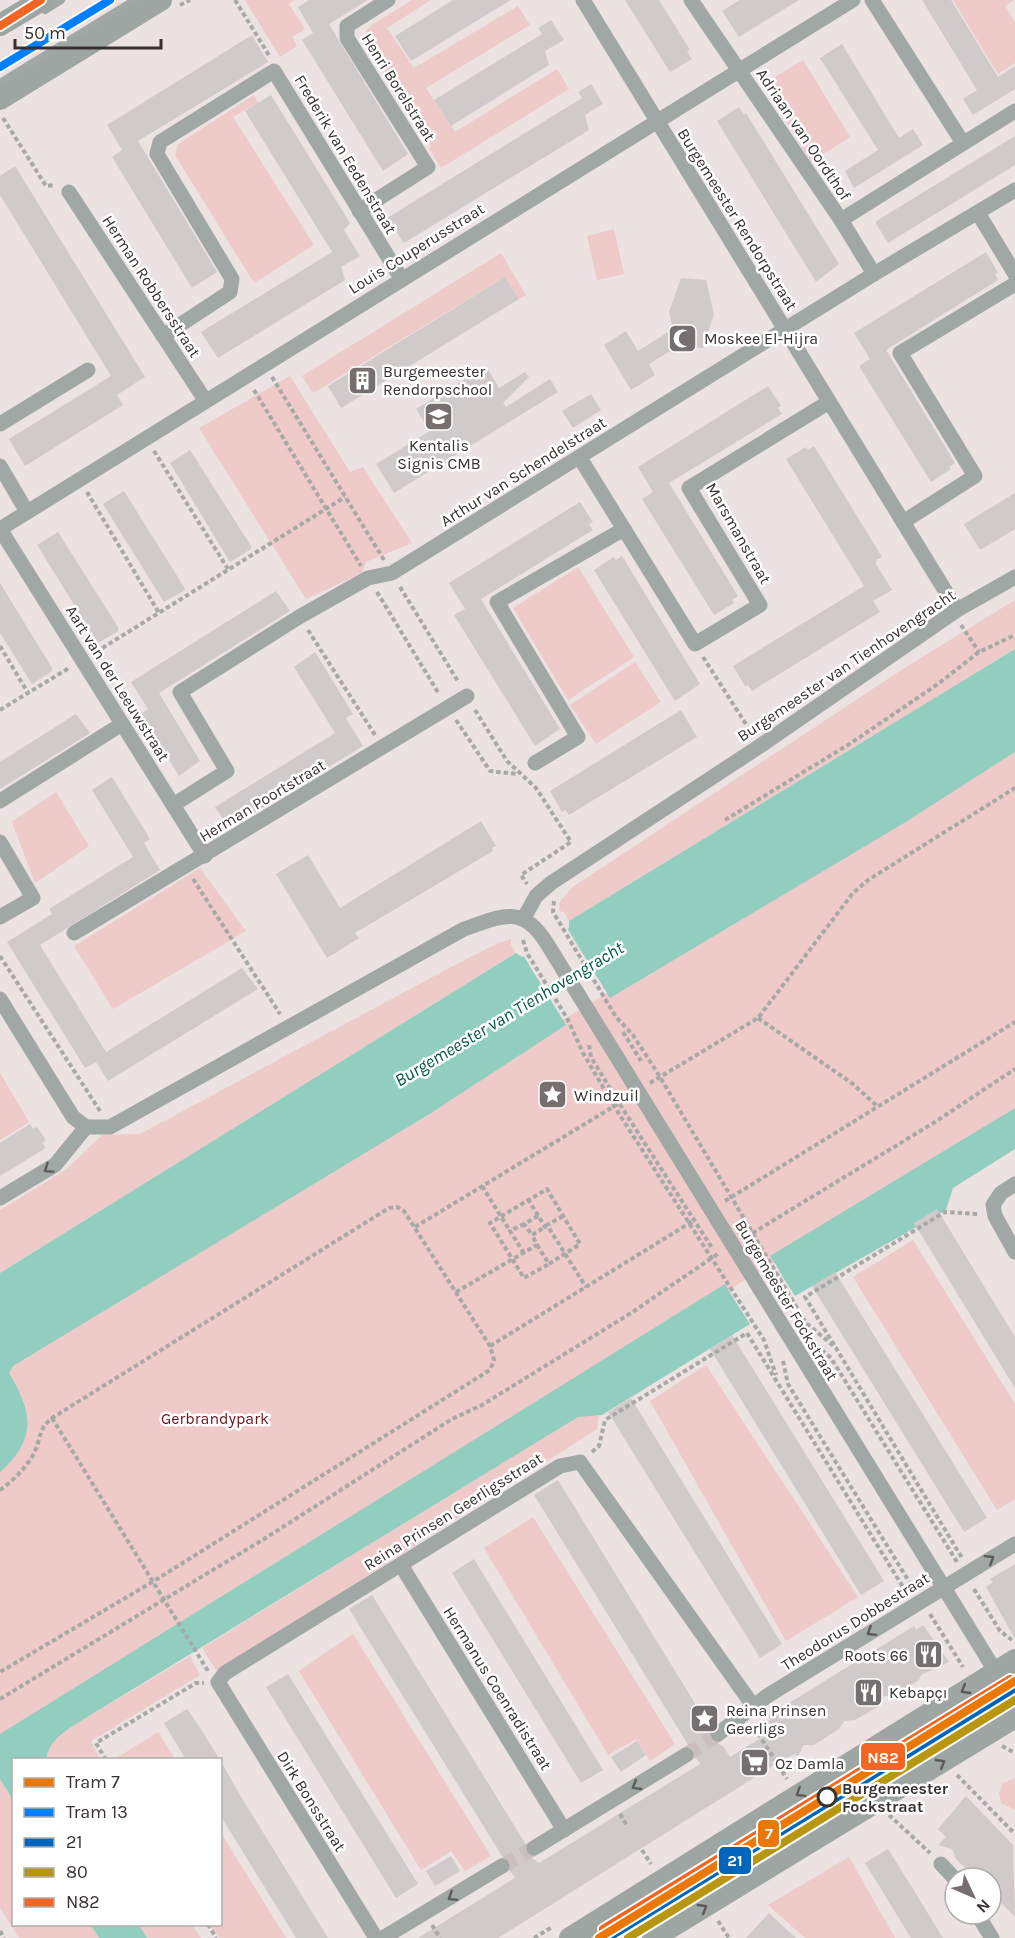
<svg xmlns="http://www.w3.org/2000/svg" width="1015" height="1938" font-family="Karla,sans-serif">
	<rect width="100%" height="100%" fill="#ece2e2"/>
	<g fill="#eecac8">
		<polygon points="245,0 295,0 289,4 305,29 292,37 297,46 280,57"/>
		<polygon points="412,0 431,0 387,28 414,68 518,6 530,25 426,88 455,132 557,69 569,89 441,168 429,149 431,146 366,39 366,30 370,26"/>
		<polygon points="953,0 1014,0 1005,6 1015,22 1015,63 998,74"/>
		<polygon points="803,60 850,137 811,162 763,84"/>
		<polygon points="254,95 258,103 233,117 314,245 254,283 175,155 178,144"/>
		<polygon points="614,229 624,274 597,280 587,236"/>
		<polygon points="501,253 526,295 519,299 505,277 313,393 302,376"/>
		<polygon points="290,376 350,472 363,467 412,543 366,562 362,573 306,599 199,428"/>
		<polygon points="578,567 634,657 568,700 513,608"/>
		<polygon points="1015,600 1015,649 569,921 564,912 559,911 560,901 574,886 906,667"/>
		<polygon points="635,662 661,702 596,744 570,705"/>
		<polygon points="1015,731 1015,1119 737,1285 420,1487 0,1742 0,1356"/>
		<polygon points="56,792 89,846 35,883 12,822"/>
		<polygon points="200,868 246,931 113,1009 74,946"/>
		<polygon points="511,939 511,945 516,953 0,1273 0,1210 67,1169 102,1135 140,1134 453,966 498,943"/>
		<polygon points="0,1073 29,1122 0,1140"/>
		<polygon points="913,1240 1015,1404 1015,1499 997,1510 853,1277"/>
		<polygon points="706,1365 858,1597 786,1641 650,1401"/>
		<polygon points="587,1415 599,1416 597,1429 217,1672 202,1648 578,1416"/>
		<polygon points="533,1517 675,1744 650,1761 636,1739 608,1755 484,1548"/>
		<polygon points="353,1634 491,1856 465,1871 451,1851 421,1870 299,1671"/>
		<path d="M190 1656 200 1675 91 1741 100 1759 46 1760C49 1743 59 1736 71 1727Z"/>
		<polygon points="158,1732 175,1759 115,1759"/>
		<polygon points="1015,1778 1015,1810 1001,1803 999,1793 1003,1783"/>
		<polygon points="0,1779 13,1800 14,1924 91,1925 99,1938 19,1938 0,1908"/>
		<polygon points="221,1833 286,1938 219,1938 210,1925 220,1924"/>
		<polygon points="849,1857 895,1938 805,1938 768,1905"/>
		<polygon points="139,1925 192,1925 201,1938 147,1938"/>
	</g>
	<g fill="#92cec0">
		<path d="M1015 649V752L904 823 610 998 606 993 563 1019 566 1025 431 1113 13 1366 9 1373C33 1413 37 1439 0 1472V1273L516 953 522 957 569 928V921Z"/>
		<path d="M1015 1108V1149L953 1188 946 1210 795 1296 784 1279 779 1278 740 1302 739 1307 750 1324 602 1415 578 1417 71 1727C59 1736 49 1743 46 1759L14 1760 13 1800 0 1779V1734L725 1284 729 1291 734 1293 773 1268 775 1264 770 1256Z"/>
		<polygon points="91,1925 139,1925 147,1938 99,1938"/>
	</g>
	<g fill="#ece2e2">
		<polygon points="567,928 607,993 563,1020 523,955"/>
		<polygon points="775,1263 784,1279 779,1278 742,1301 739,1307 729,1291 734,1292 773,1268"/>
	</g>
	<g fill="#d1caca">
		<polygon points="309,0 368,0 329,24 408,154 383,171 302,40 313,33 298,7"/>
		<polygon points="453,0 511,0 411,61 395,36"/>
		<polygon points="625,0 659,0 690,50 687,51 692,59 670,72"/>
		<polygon points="740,0 799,0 739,37 722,11"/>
		<polygon points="922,0 951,0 998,77 1015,66 1015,89 973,115 963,99 977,90"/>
		<polygon points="551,20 564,40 545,51 549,65 451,126 434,100 542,34 538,28"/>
		<polygon points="252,35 268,62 138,141 217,272 192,288 112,157 122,150 107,125"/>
		<polygon points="842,44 899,138 913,129 923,145 854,188 845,171 878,150 820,58"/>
		<polygon points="591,84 603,104 585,115 589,130 404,243 387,218 582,98 578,92"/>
		<polygon points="271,95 350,223 344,230 360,256 341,267 345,280 218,358 201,332 332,252 245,111"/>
		<polygon points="739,107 744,115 746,113 839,264 816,282 717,121"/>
		<polygon points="1015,136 1015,165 888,243 875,222"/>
		<polygon points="15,166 145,377 117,395 123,405 25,466 9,439 111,376 0,195 0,176"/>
		<polygon points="986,252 998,273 995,274 998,280 886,350 955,463 949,467 951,469 931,482 859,366 870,359 854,333"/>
		<polygon points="505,277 519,299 341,408 328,386"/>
		<polygon points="681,278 706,280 714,314 703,348 677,347 649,364 655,375 631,390 604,345 626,331 638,351 673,329 669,312"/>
		<polygon points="486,366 499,388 525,372 529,377 503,403 506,407 550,379 558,392 394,493 376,464 430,431 416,409"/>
		<polygon points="768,386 781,406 778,408 782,414 669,483 738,596 732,600 734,603 714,615 642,499 653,492 638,467"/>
		<polygon points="591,394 601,410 573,428 562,411"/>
		<polygon points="814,446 882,557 876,560 876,564 892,590 873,601 880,612 752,691 748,685 745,686 733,666 864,586 786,459 806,447 808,450"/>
		<polygon points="190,450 251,546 251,549 230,562 170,463"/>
		<polygon points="124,491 184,587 185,590 164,602 103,504"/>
		<polygon points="1015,493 1015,529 980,550 964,524"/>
		<polygon points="580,502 593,522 589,524 593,530 481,599 560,729 535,746 454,615 465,609 449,583"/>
		<polygon points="58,532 118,627 118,631 98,643 37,545"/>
		<polygon points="622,556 700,684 675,701 594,570 614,557 616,560"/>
		<polygon points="0,583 52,668 52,671 32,684 0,633"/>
		<polygon points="276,591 290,611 159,693 200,761 179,776 141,714 148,709 131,682"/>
		<polygon points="315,652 353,714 346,718 363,746 229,828 215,807 335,733 294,667"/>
		<polygon points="681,710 697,737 569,815 565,810 562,812 550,791"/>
		<polygon points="76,714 90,733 0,789 0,762"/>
		<polygon points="112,777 150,839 144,843 160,870 40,945 106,1052 242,968 258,989 108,1081 96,1062 85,1068 7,942 52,914 49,909 133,857 92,790"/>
		<polygon points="481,821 496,846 492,848 493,851 355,933 359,938 327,958 276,874 308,855 340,908"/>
		<polygon points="30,1124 33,1129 37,1127 46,1140 42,1143 46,1148 0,1176 0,1143"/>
		<polygon points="937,1209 1015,1337 1015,1388 914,1223"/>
		<polygon points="835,1272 987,1518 964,1532 812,1286"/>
		<polygon points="732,1335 884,1581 861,1595 710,1349"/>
		<polygon points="631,1398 782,1644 760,1658 608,1412"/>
		<polygon points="558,1480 710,1728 710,1739 723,1746 730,1757 769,1733 763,1724 771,1720 768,1716 914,1626 916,1630 923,1625 949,1662 921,1675 919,1680 894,1696 884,1696 878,1707 855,1720 844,1721 839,1729 814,1745 804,1745 798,1756 795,1754 784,1759 498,1938 418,1938 515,1878 510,1871 511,1861 502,1856 349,1609 372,1595 525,1843 526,1854 539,1863 700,1764 534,1495"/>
		<polygon points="474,1559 603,1770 581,1783 452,1573"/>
		<polygon points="1015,1564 1015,1639 986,1587 993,1582 990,1579"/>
		<polygon points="288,1674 418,1884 396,1898 266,1687"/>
		<polygon points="187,1709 197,1723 220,1760 186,1760 164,1723"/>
		<polygon points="637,1741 646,1755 621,1772 611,1757"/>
		<polygon points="220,1760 243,1800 328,1938 296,1938 220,1815"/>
		<polygon points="966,1796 1013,1845 1015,1917 991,1893 991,1878 975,1878 956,1859 952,1849 938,1845 946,1837 938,1829"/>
		<polygon points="888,1849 913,1889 943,1938 911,1938 865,1863"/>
		<polygon points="451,1856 460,1871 435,1886 426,1871"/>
		<polygon points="769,1913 796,1938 746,1938"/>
	</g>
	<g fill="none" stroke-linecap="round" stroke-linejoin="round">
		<g stroke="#c8bfbe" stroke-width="15" stroke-dasharray="15 8" stroke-linecap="butt">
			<polyline points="686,1755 718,1734"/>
			<polyline points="502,1866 534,1848"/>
		</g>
		<g stroke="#a7a9a7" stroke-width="4" stroke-dasharray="4.5 3" stroke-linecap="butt">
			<polyline points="235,0 270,57"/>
			<polyline points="180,5 190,0"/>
			<polyline points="3,118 46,186 54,185"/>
			<polyline points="272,377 384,560"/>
			<polyline points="254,390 361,566"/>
			<polyline points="154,451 228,569"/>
			<polyline points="87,492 159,613"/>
			<polyline points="400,587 459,683"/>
			<polyline points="377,592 439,694"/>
			<polyline points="961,625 979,652"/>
			<polyline points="308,630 375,735"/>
			<polyline points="0,646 28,693"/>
			<polyline points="96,652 345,497"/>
			<polyline points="703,657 751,732"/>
			<polyline points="0,710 69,668"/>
			<polyline points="475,710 507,761 536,788 571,842 521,875 527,884"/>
			<polyline points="456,720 490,771 518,774"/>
			<polyline points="725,820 851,743 938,684 979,652 1015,635"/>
			<polyline points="193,879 280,1014"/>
			<polyline points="554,901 553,912 616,1017 633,1035 660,1077 806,1323 836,1348 962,1558"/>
			<polyline points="523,940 527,953 567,1018 583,1053 614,1106 764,1340 776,1375"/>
			<polyline points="0,956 100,1111"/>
			<polyline points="758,1018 853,1084 878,1107"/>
			<polyline points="623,1032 641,1061"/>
			<polyline points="589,1045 591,1057 619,1103 712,1248"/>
			<polyline points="650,1083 758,1018 853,893 868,880 1015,788"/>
			<polyline points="482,1186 510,1231"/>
			<polyline points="528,1199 545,1227 547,1226"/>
			<polyline points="725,1201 1015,1022"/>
			<polyline points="538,1216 524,1224 532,1235 545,1227"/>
			<polyline points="563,1216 547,1225 586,1287"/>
			<polyline points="415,1227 626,1099"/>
			<polyline points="746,1237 935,1122 1015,1069"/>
			<polyline points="537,1245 549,1264 580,1244 547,1189 490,1223 524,1278 549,1264"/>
			<polyline points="524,1253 510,1231 524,1224"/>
			<polyline points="456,1292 537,1245 532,1235"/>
			<polyline points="816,1345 831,1358 957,1562"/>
			<polyline points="834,1345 805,1297 945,1212 978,1214"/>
			<polyline points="490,1346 693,1221"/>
			<polyline points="783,1361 788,1384 913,1588"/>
			<polyline points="52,1418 208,1671"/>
			<polyline points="592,1452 599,1446 605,1420 747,1333 906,1592"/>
			<path d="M0 1490C13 1481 28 1466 35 1451 42 1435 38 1430 52 1418L389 1208 397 1207 404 1211 490 1346 494 1360 490 1370 154 1581 0 1672"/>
			<polyline points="974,1589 1000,1631 1012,1640"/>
			<polyline points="930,1614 963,1667"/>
			<polyline points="0,1699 264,1539 452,1419 482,1405 631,1313 719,1253"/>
			<polyline points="754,1727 787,1779"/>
			<polyline points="1002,1746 1015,1753"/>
			<polyline points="106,1760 96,1743 196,1683 204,1683"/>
			<polyline points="957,1775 1015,1834"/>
			<polyline points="620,1814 627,1826"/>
			<polyline points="889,1815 930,1853"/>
			<polyline points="642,1850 651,1864"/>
			<polyline points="718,1921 729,1938"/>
			<polyline points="208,1924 216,1938"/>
			<polyline points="432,1925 440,1938"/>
			<polyline points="0,1931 4,1938"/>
			<polyline points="534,1938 552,1927"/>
		</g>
		<g stroke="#9fa8a5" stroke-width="8">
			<polyline points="45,10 61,0"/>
			<polyline points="0,83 135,0"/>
			<polyline points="608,1938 1015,1688"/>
		</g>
		<g stroke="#9fa8a5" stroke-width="15">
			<polyline points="583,0 957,610"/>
			<polyline points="691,0 841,220 874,274"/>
			<polyline points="872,0 963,143"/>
			<polyline points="69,192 205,400"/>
			<polyline points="359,211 428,167 347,38 347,26 388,0"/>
			<polyline points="978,213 1015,274"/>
			<polyline points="841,220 1015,111"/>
			<polyline points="163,336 230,292 232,279 157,154 160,142 274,71 401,278"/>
			<polyline points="0,424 88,370"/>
			<polyline points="580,458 695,644 760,605 689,488 829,402"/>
			<polyline points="0,466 27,512"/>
			<polyline points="903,522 975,476 900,353 1015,284"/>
			<polyline points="0,529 853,0"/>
			<polyline points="0,529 205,856"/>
			<polyline points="535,763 578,737 497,602 624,529"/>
			<polyline points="0,801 122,724"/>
			<polyline points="173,805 227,771 180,692 299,617 368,578 392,573 874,274 1015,190"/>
			<polyline points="0,842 33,898 0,917"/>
			<polyline points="524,918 536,896 551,883 760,746 957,610 1015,577"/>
			<polyline points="74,933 467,696"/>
			<polyline points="0,999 73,1117 86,1127"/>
			<path d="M86 1127H110L464 929C500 917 521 903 546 942L1015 1703"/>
			<polyline points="1015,1184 1001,1193 993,1205 995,1216 1015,1252"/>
			<polyline points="0,1198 55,1165 86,1127"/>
			<polyline points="401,1565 564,1830"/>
			<polyline points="718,1734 767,1696 1015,1544"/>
			<polyline points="534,1848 686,1755"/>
			<polyline points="941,1864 955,1879"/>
			<polyline points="977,1914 992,1938"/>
			<polyline points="376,1938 218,1682 225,1673 560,1466 580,1462 754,1707"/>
			<polyline points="383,1938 502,1866"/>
		</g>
		<g stroke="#9ea6a4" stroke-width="22">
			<polyline points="0,25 42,0"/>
			<polyline points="0,99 161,0"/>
			<polyline points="570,1938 1015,1660"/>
			<polyline points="653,1938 1015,1717"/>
		</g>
		<defs>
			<polyline id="bus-1" points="608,1938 1015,1688"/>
			<polyline id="bus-2" points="628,1938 1015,1700"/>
			<g id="bus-3">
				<polyline points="0,26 41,0"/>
				<polyline points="603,1929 1010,1679"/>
			</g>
		</defs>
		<use href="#bus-1" stroke="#fff" stroke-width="12"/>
		<use href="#bus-2" stroke="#fff" stroke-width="12"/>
		<use href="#bus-3" stroke="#fff" stroke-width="12"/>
		<use href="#bus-1" stroke="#0065bd" stroke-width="8"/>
		<use href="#bus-2" stroke="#b99611" stroke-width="8"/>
		<use href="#bus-3" stroke="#f26522" stroke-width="8"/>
		<defs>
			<polyline id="tram-1" points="599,1938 1015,1681"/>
			<polyline id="tram-2" points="0,67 110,0"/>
		</defs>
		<use href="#tram-1" stroke="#fff" stroke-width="12"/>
		<use href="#tram-2" stroke="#fff" stroke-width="12"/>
		<use href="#tram-1" stroke="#eb7705" stroke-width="8"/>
		<use href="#tram-2" stroke="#007fff" stroke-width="8"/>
	</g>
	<defs><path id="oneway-chevron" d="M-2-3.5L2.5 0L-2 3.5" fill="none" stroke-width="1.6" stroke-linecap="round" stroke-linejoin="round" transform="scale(1.5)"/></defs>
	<g stroke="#5b5b59">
		<use href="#oneway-chevron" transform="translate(48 1169) rotate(146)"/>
		<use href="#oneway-chevron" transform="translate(990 1559) rotate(-32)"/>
		<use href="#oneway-chevron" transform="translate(871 1632) rotate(148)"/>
		<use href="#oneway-chevron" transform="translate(636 1786) rotate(149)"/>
		<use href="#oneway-chevron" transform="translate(452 1897) rotate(148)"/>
	</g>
	<g stroke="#5b5a59">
		<use href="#oneway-chevron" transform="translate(965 1690) rotate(149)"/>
		<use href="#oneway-chevron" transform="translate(941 1763) rotate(-31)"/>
		<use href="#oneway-chevron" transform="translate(800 1793) rotate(148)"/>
		<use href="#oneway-chevron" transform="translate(703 1908) rotate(-31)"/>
	</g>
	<defs>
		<symbol id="mosque-square" viewBox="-11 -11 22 22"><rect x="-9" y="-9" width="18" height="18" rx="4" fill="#766f6e" stroke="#fff"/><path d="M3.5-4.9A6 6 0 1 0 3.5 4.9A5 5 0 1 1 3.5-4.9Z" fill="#fff"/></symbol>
		<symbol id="building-square" viewBox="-11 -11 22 22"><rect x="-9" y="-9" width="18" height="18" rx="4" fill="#766f6e" stroke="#fff"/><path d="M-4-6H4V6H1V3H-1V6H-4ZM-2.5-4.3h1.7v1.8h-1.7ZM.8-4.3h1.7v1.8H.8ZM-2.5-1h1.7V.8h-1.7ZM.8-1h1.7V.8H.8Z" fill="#fff"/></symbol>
		<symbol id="school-square" viewBox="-11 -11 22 22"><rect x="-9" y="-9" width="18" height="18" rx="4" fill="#766f6e" stroke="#fff"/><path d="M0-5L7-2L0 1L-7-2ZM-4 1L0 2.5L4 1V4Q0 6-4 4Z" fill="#fff"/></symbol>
		<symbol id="sight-square" viewBox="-11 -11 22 22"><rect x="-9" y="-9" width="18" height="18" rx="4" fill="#766f6e" stroke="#fff"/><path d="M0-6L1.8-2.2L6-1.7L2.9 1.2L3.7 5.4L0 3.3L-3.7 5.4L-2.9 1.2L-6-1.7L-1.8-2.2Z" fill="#fff"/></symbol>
		<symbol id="restaurant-square" viewBox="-11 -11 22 22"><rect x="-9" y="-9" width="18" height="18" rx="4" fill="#766f6e" stroke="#fff"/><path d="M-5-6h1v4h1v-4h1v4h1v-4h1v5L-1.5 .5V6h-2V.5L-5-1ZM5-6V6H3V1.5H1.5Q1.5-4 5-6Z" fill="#fff"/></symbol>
		<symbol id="supermarket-square" viewBox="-11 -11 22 22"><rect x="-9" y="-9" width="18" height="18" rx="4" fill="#766f6e" stroke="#fff"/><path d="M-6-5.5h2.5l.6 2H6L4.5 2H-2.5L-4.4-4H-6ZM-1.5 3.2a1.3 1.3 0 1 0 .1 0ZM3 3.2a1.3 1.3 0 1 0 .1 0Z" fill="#fff"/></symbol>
	</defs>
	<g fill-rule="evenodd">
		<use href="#mosque-square" x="666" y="322" width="33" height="33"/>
		<use href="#building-square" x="346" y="364" width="33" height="33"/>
		<use href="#school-square" x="422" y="400" width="33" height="33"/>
		<use href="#sight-square" x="536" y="1078" width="33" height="33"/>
		<use href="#restaurant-square" x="912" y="1638" width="33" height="33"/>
		<use href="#restaurant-square" x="852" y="1676" width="33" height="33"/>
		<use href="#sight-square" x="688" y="1702" width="33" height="33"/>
		<use href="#supermarket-square" x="738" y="1746" width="33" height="33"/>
	</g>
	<circle fill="#fff" stroke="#373130" stroke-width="3" cx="827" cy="1797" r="9"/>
	<g text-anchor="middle" stroke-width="5" stroke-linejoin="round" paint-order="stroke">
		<g font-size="16" fill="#373130" stroke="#fff">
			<text transform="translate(399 87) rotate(58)" y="6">Henri Borelstraat</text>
			<text transform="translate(804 134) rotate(56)" y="6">Adriaan van Oordthof</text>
			<text transform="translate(346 154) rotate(59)" y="6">Frederik van Eedenstraat</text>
			<text transform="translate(738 219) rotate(58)" y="6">Burgemeester Rendorpstraat</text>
			<text transform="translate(416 248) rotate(-32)" y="6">Louis Couperusstraat</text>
			<text transform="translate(152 286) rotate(57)" y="6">Herman Robbersstraat</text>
			<text transform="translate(523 471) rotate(-32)" y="6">Arthur van Schendelstraat</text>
			<text transform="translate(739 533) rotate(60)" y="6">Marsmanstraat</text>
			<text transform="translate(846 665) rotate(-34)" y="6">Burgemeester van Tienhovengracht</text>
			<text transform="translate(118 683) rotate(58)" y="6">Aart van der Leeuwstraat</text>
			<text transform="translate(262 800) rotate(-31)" y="6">Herman Poortstraat</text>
			<text transform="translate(787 1300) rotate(59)" y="6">Burgemeester Fockstraat</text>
			<text transform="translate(453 1511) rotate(-32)" y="6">Reina Prinsen Geerligsstraat</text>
			<text transform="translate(855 1621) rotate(-32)" y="6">Theodorus Dobbestraat</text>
			<text transform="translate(498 1688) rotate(58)" y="6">Hermanus Coenradistraat</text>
			<text transform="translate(312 1801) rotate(58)" y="6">Dirk Bonsstraat</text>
		</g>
		<g font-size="16" fill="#373130" stroke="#fff" text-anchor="start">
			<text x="704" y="344">Moskee El-Hijra</text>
			<text x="383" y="377">Burgemeester<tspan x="383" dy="18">Rendorpschool</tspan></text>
			<text x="439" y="451" text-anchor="middle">Kentalis<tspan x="439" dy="18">Signis CMB</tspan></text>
			<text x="574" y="1101">Windzuil</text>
			<text x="908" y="1661" text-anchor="end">Roots 66</text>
			<text x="889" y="1698">Kebapçı</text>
			<text x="726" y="1716">Reina Prinsen<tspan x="726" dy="18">Geerligs</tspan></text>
			<text x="775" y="1769">Oz Damla</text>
		</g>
		<g font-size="16" fill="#6f141a" stroke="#fff">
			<text x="215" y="1424">Gerbrandypark</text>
		</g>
		<g font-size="16" font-weight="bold" fill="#373130" stroke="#fff" text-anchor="start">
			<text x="842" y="1794">Burgemeester<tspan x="842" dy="18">Fockstraat</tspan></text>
		</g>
		<g font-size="18" font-style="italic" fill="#025548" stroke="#fff">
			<text transform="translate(509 1014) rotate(-31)" y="6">Burgemeester van Tienhovengracht</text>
		</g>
	</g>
	<g stroke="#fff" stroke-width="2">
		<rect x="860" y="1742" width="46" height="29" rx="6" fill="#f26522"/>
		<rect x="757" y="1819" width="23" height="29" rx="6" fill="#eb7705"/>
		<rect x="718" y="1846" width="34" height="29" rx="6" fill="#0065bd"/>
	</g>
	<g font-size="16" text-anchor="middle" font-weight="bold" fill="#fff">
		<text x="883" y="1763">N82</text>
		<text x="769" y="1839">7</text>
		<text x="735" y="1866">21</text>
	</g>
	<rect x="12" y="1758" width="210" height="168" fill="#ffffff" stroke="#afadac" stroke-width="1.5"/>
	<rect x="24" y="1778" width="30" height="9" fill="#eb7705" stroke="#afadac" stroke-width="1.5"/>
	<text x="66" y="1788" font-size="18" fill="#373130">Tram 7</text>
	<rect x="24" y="1808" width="30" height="9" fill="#007fff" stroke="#afadac" stroke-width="1.5"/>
	<text x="66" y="1818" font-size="18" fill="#373130">Tram 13</text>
	<rect x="24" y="1838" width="30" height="9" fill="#0065bd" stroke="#afadac" stroke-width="1.5"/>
	<text x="66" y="1848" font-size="18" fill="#373130">21</text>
	<rect x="24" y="1868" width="30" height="9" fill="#b99611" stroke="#afadac" stroke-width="1.5"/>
	<text x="66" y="1878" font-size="18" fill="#373130">80</text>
	<rect x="24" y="1898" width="30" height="9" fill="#f26522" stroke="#afadac" stroke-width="1.5"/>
	<text x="66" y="1908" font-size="18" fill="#373130">N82</text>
	<g transform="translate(973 1896) rotate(134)"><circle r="28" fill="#ffffff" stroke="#afadac" stroke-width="1.5"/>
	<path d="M0-4.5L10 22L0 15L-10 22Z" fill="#766f6e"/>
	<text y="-9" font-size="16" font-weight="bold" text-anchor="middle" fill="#373130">N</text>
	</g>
	<path d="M15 39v9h146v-9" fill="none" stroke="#373130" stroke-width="3"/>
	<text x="24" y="39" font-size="18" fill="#373130" stroke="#ffffff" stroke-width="4.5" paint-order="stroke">50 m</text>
</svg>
